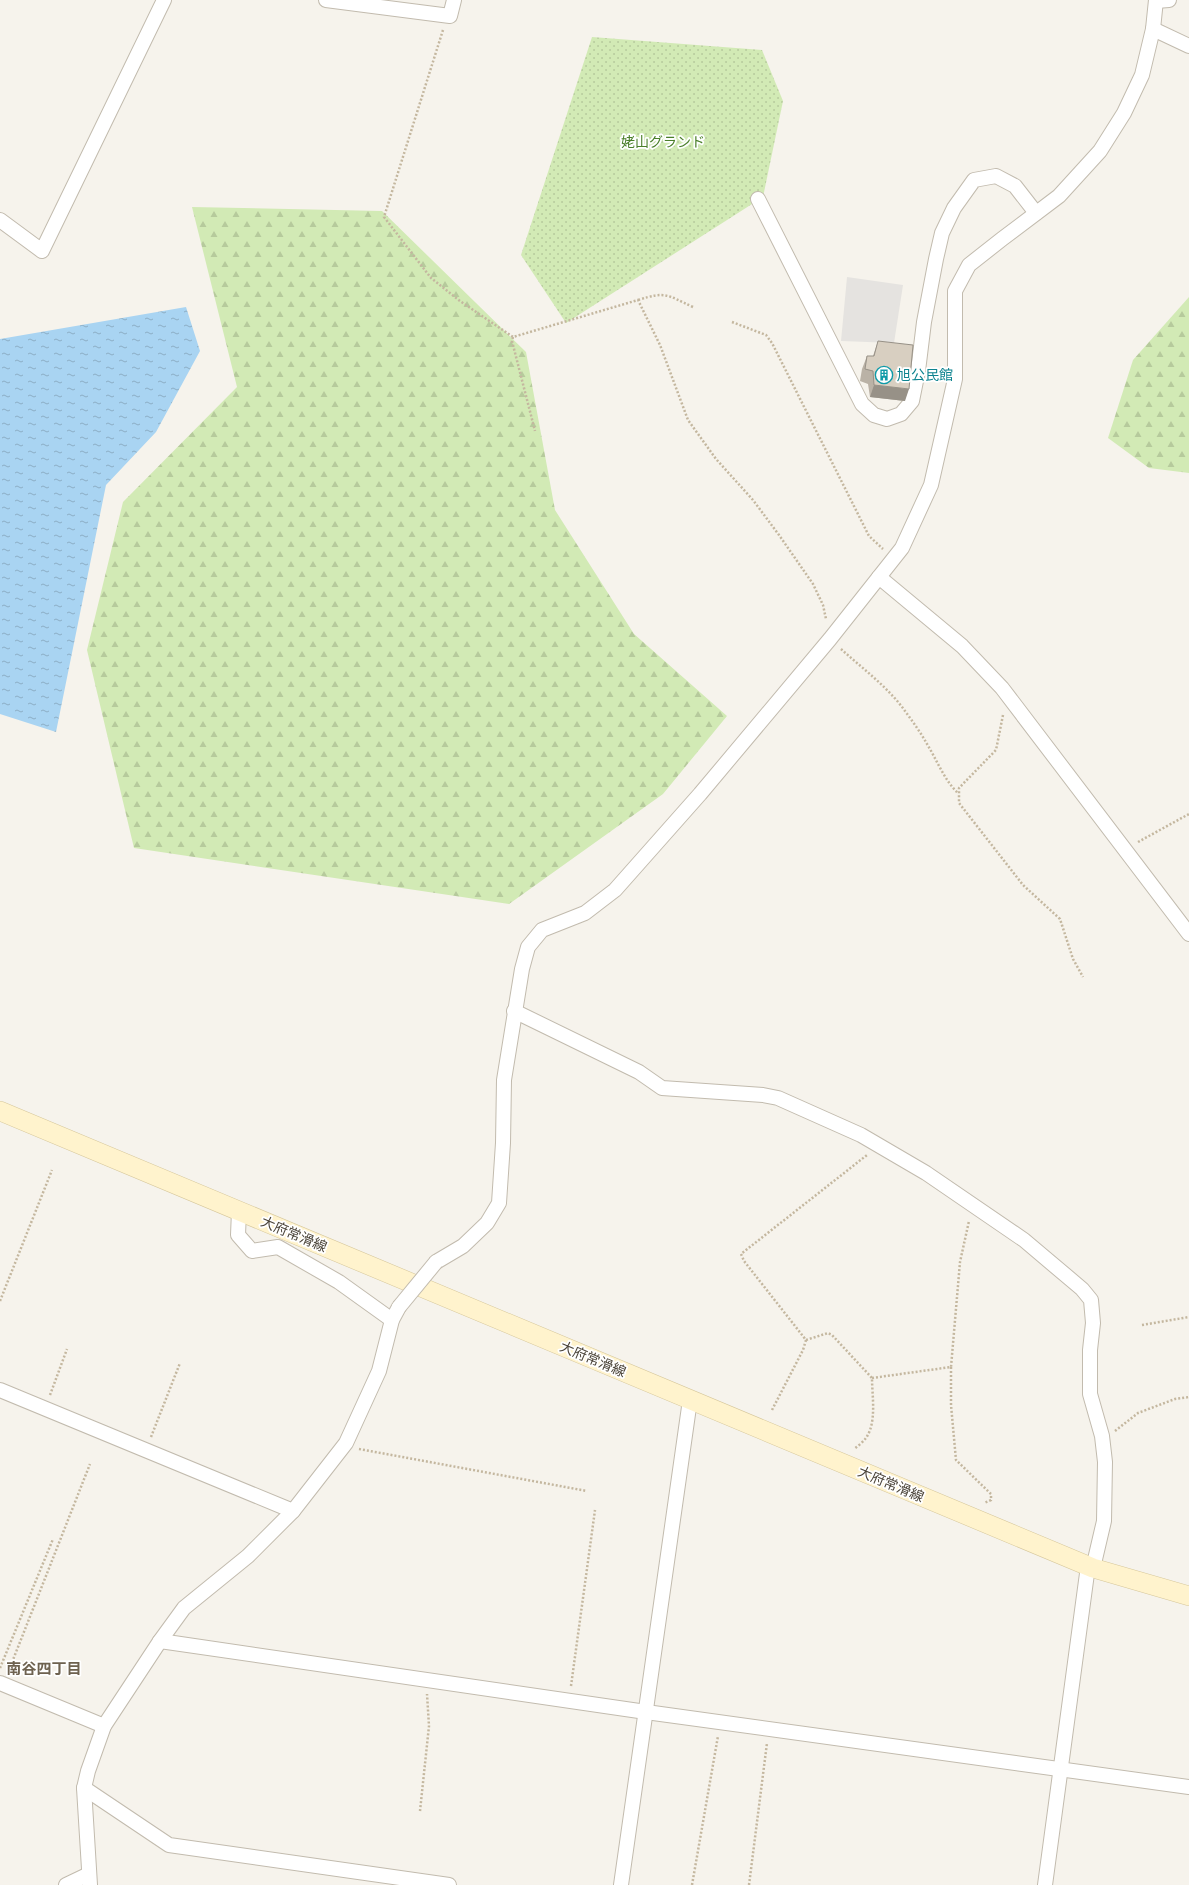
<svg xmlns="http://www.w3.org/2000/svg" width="1189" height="1885" font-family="Cabin,'Noto Sans JP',sans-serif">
	<defs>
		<pattern id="forest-firs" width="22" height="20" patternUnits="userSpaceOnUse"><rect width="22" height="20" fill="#d2eab5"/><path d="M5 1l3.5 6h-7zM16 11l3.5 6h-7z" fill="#b6ca9c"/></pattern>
		<pattern id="park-dots" width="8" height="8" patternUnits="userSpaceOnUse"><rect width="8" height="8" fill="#d2eab5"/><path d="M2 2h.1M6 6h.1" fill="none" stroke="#b6ca9c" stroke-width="1.8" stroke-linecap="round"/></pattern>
		<pattern id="water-ripples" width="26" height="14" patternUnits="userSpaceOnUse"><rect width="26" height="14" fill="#a9d4f2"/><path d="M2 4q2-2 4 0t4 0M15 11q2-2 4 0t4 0" fill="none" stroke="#8caec5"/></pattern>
	</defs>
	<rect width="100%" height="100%" fill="#f6f3ec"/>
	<g fill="url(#forest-firs)">
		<polygon points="192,207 382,211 526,352 555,510 634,634 727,716 663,794 509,904 134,848 87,650 123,502 237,387"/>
		<polygon points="1189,297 1189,473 1149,468 1108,438 1133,360"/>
	</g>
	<polygon fill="url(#park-dots)" points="592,37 762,50 783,101 763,197 566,323 521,255"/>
	<polygon fill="#e5e3e0" points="847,277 903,285 894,343 841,341"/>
	<polygon fill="url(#water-ripples)" points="186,307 200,351 156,432 106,485 56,732 0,714 0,339"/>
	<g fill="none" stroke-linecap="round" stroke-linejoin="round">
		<defs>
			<g id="street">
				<polyline points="326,0 450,16 454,0"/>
				<polyline points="1156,1 1169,0"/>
				<polyline points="1153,29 1189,46"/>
				<polyline points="758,199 862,404 874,415 887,419 901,414 912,401 918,371 924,322 936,259 942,233 954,208 974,180 996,176 1015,186 1036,213"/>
				<polyline points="0,220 42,251 164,0"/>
				<polyline points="879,577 962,646 1002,688 1189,934"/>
				<polyline points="514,1011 639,1072 662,1088 763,1095 778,1098 861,1135 926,1173 1024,1240 1082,1289 1091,1300 1093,1323 1090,1350 1090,1394 1102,1436 1105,1462 1104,1521 1093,1568"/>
				<polyline points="239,1211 238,1235 252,1251 278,1247 339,1282 392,1320"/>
				<polyline points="436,1262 463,1246 487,1223 499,1203 503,1143 504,1080 522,969 528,947 542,930 585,913 615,890 700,794 830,639 902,548 931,485 955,379 955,291 969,265 1002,239 1059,196 1100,151 1124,113 1142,75 1153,29 1156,0"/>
				<polyline points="0,1390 293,1511"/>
				<polyline points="160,1641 646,1712 1189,1787"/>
				<polyline points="0,1683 104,1726"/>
				<polyline points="84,1788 169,1845 449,1885"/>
				<polyline points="66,1885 89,1874"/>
				<polyline points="90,1885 84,1788 88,1771 104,1726 160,1641 184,1608 248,1556 293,1511 346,1443 379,1371 392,1320 399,1307"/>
				<polyline points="621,1885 690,1400"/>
				<polyline points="1045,1885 1088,1566"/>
			</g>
			<polyline id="secondary" points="0,1111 1093,1568 1189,1596"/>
		</defs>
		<use href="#street" stroke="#c2bbae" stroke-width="16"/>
		<use href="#secondary" stroke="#d6c79b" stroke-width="20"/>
		<g stroke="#c4b79f" stroke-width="2.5" stroke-dasharray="2 2" stroke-linecap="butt">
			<polyline points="443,30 384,217 431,278 460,301 513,337 638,300 660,345 688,420 716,459 753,500 779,535 813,584 823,605 826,619"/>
			<path d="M638 300C666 291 667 295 693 307"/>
			<polyline points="732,322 766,335 772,343 869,536 883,549"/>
			<polyline points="513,337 512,341 535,431"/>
			<path d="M841 649C863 669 888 687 905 711 913 722 921 733 927 744 937 760 944 780 958 793"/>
			<polyline points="1003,715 996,750 959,788 959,803 1023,885 1060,919 1073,959 1083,977"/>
			<polyline points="1138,842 1189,814"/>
			<polyline points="0,1301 52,1170"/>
			<polyline points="1142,1325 1189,1317"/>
			<path d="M806 1340 828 1333 832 1335 872 1378C872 1396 877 1422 866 1438 863 1442 858 1446 854 1449"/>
			<polyline points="951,1367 951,1405 956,1460 991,1494 991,1500 984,1503"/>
			<polyline points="872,1378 951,1367 960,1262 969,1221"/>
			<polyline points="50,1395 67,1349"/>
			<polyline points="772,1410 803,1350 806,1340 744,1261 741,1254 867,1155"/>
			<polyline points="1115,1431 1138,1413 1175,1399 1189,1397"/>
			<polyline points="151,1437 180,1363"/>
			<polyline points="359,1449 587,1491"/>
			<polyline points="0,1668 53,1539"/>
			<polyline points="9,1670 90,1464"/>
			<polyline points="571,1686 595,1510"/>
			<polyline points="420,1811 429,1726 427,1694"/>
			<polyline points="692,1885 718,1736"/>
			<polyline points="749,1885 767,1743"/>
		</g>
		<use href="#street" stroke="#fff" stroke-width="14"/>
		<use href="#secondary" stroke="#fff3cd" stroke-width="19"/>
		<defs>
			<polyline id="street-bridge" points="399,1307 436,1262"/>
		</defs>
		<use href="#street-bridge" stroke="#c2bbae" stroke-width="16" stroke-linecap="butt"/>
		<use href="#street-bridge" stroke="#fff" stroke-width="14"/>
	</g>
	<polygon fill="#bab2a6" points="878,341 905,401 870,397 868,384 860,381 862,369 867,356 873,356"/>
	<polygon fill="#979187" points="874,385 909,389 905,401 870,397"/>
	<polygon fill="#d8cfc1" stroke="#979187" points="878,341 913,345 909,389 874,385 873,371 865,369 867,356 874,356"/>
	<defs>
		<symbol id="building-ring" viewBox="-11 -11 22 22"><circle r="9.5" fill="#fff" stroke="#0f9aa8" stroke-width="1.5"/><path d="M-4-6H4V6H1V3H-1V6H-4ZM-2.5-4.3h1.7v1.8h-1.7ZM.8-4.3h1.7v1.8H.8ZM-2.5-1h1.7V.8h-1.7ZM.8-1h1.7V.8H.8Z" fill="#0f9aa8"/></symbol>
	</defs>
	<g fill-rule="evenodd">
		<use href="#building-ring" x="874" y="365" width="20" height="20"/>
	</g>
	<g text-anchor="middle" stroke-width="3.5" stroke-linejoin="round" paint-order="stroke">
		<g font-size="14" fill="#4a7f2a" stroke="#fff">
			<text x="663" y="147">姥山グランド</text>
		</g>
		<g font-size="14" fill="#0d838f" stroke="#fff" text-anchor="start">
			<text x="897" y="380">旭公民館</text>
		</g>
		<g font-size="14" fill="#4b4439" stroke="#fff">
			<text transform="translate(294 1234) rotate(23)" y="5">大府常滑線</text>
			<text transform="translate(593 1359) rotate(23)" y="5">大府常滑線</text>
			<text transform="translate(891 1484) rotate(23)" y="5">大府常滑線</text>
		</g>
		<g font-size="15" font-weight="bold" fill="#6e6250" stroke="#fff">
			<text x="44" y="1674">南谷四丁目</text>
		</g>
	</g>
</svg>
